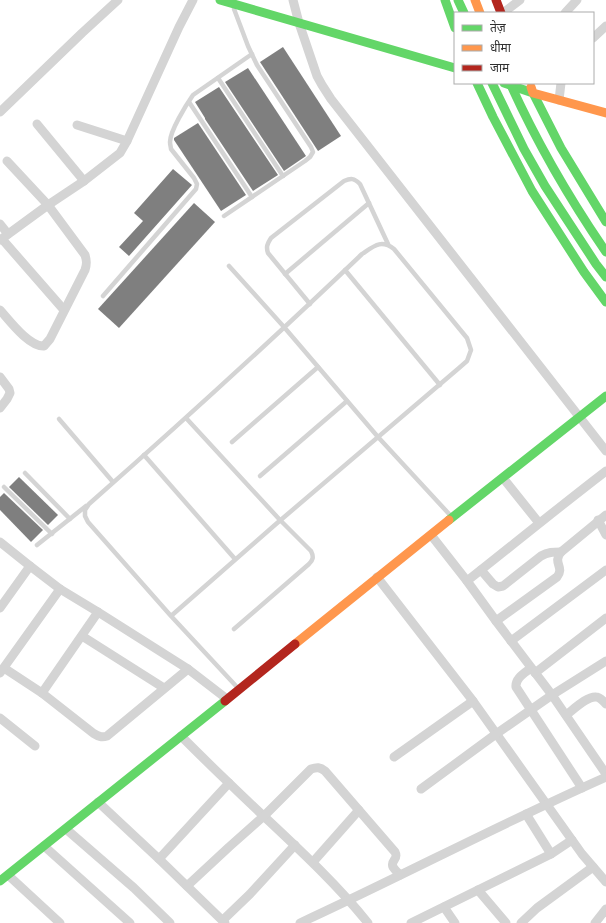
<svg xmlns="http://www.w3.org/2000/svg" width="606" height="923" font-family="'Fira Sans','Noto Sans Devanagari',sans-serif">
	<rect width="100%" height="100%" fill="#fff"/>
	<g fill="#7f7f7f">
		<polygon points="283,47 341,136 318,151 260,62"/>
		<polygon points="248,68 306,156 284,171 225,82"/>
		<polygon points="219,87 278,175 253,191 205,119 205,118 195,102"/>
		<polygon points="198,123 246,195 221,211 174,140 174,138"/>
		<polygon points="173,169 192,185 129,256 119,247 143,221 134,213"/>
		<polygon points="194,203 215,222 119,328 98,309"/>
		<polygon points="19,477 58,515 48,525 9,487"/>
		<polygon points="4,493 43,530 31,542 0,510 0,497"/>
	</g>
	<g fill="none" stroke-linecap="round" stroke-linejoin="round">
		<g stroke="#d4d4d4" stroke-width="4.5">
			<polyline points="218,78 283,176"/>
			<polyline points="189,102 252,197"/>
			<polyline points="224,216 305,161 310,157 313,152 311,147 257,65 248,46 234,9"/>
			<polyline points="229,266 284,327 378,437 450,515"/>
			<polyline points="345,270 440,385"/>
			<polyline points="285,274 369,203"/>
			<path d="M103 296 196 189 197 184 194 178 171 149C171 148 170 144 170 142 170 131 186 105 193 95L252 54"/>
			<path d="M310 304 268 253C266 247 267 244 271 238L344 181C351 178 354 178 360 184L388 244"/>
			<path d="M186 418 280 520 311 551C314 557 313 560 309 564L234 629"/>
			<polyline points="59,419 113,482"/>
			<polyline points="232,442 318,367"/>
			<polyline points="144,455 235,559"/>
			<polyline points="25,473 70,519"/>
			<polyline points="260,476 347,401"/>
			<polyline points="4,487 52,534"/>
			<polyline points="37,545 86,506"/>
			<path d="M171 616 276 524 459 368 467 361 471 350 467 338 394 249C381 239 374 246 362 254 273 339 182 422 89 504L85 510V516L88 522 171 616 236 686"/>
		</g>
		<g stroke="#d4d4d4" stroke-width="9">
			<polyline points="293,0 299,23 317,76 322,85 331,99 606,451"/>
			<polyline points="503,13 520,0"/>
			<polyline points="565,13 577,0"/>
			<polyline points="593,38 606,26"/>
			<polyline points="559,100 561,83"/>
			<polyline points="0,112 82,33 118,0"/>
			<polyline points="37,124 84,181"/>
			<polyline points="77,125 127,141"/>
			<polyline points="0,224 8,234"/>
			<polyline points="2,239 64,310"/>
			<polyline points="0,240 48,205 84,181 120,153 127,141 179,27 193,0"/>
			<path d="M0 310C9 320 29 347 44 346L50 339 85 270C87 264 87 261 85 255L48 205 7 161"/>
			<polyline points="0,377 9,389 10,393 7,399 0,408"/>
			<polyline points="503,478 539,523"/>
			<polyline points="598,520 606,535"/>
			<polyline points="431,535 467,581 496,621 552,695 606,774"/>
			<polyline points="0,542 30,566 60,589 98,612 188,669 227,699"/>
			<path d="M481 570 493 584 498 587 503 586 541 556C548 552 553 552 561 552"/>
			<polyline points="377,577 473,701 582,854 606,882"/>
			<path d="M467 581C514 544 559 507 606 471"/>
			<polyline points="0,608 30,566"/>
			<path d="M496 621 557 577C565 567 552 563 561 552L606 515"/>
			<polyline points="82,636 164,688"/>
			<polyline points="511,641 606,570"/>
			<path d="M4 668 42 693 93 733C98 736 101 738 107 736L188 669"/>
			<path d="M531 668C525 673 515 678 516 687L582 788"/>
			<polyline points="0,673 60,589"/>
			<polyline points="535,673 606,618"/>
			<polyline points="42,693 98,612"/>
			<path d="M566 715C573 710 587 696 596 697 600 697 603 701 606 704"/>
			<polyline points="0,718 35,746"/>
			<path d="M181 736C197 752 213 768 229 783 276 829 327 872 368 923"/>
			<polyline points="394,757 473,701"/>
			<polyline points="421,789 496,734 552,695 606,661"/>
			<polyline points="98,802 159,859 225,923"/>
			<polyline points="526,814 551,854"/>
			<polyline points="66,829 134,888 170,923"/>
			<polyline points="44,846 130,923"/>
			<polyline points="159,859 229,783"/>
			<polyline points="313,862 359,810"/>
			<polyline points="8,875 60,923"/>
			<path d="M187 886 229 847 264 816 311 769C317 767 320 767 325 771L395 852C399 860 390 860 393 867 395 870 398 873 400 875"/>
			<polyline points="478,890 506,923"/>
			<polyline points="444,907 455,923"/>
			<polyline points="223,920 250,894 295,845"/>
			<path d="M300 923C402 876 502 823 606 777"/>
			<polyline points="411,923 551,854 572,840"/>
			<polyline points="521,923 537,908 593,867"/>
			<polyline points="595,923 606,909"/>
		</g>
		<g stroke="#63d668" stroke-width="9">
			<polyline points="220,0 455,68"/>
			<polyline points="445,0 455,28"/>
			<polyline points="458,0 464,13"/>
			<polyline points="477,83 493,117 532,191 584,272 606,302"/>
			<polyline points="492,83 524,149 545,186 596,264 606,277"/>
			<polyline points="504,83 533,93 561,148 606,222"/>
			<path d="M510 83C537 143 569 198 606 252"/>
			<polyline points="449,520 606,396"/>
			<polyline points="0,881 225,701"/>
		</g>
		<g stroke="#ff974d" stroke-width="9">
			<polyline points="475,0 480,13"/>
			<polyline points="531,87 533,93 606,113"/>
			<polyline points="295,644 449,520"/>
		</g>
		<g stroke="#b3261e" stroke-width="9">
			<polyline points="496,0 501,13"/>
			<polyline points="225,701 295,644"/>
		</g>
	</g>
	<rect x="454" y="12" width="140" height="72" fill="#ffffff" stroke="#acacac"/>
	<rect x="462" y="25" width="20" height="6" fill="#63d668" stroke="#acacac"/>
	<text x="490" y="32" font-size="12" fill="#303030">तेज़</text>
	<rect x="462" y="45" width="20" height="6" fill="#ff974d" stroke="#acacac"/>
	<text x="490" y="52" font-size="12" fill="#303030">धीमा</text>
	<rect x="462" y="65" width="20" height="6" fill="#b3261e" stroke="#acacac"/>
	<text x="490" y="72" font-size="12" fill="#303030">जाम</text>
</svg>
